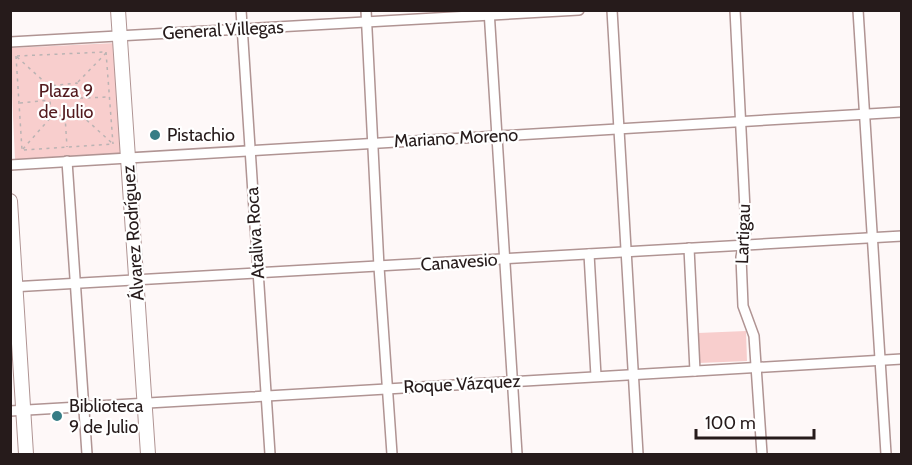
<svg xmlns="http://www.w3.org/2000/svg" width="912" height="465" font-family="Cabin,sans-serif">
	<rect width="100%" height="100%" fill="#fef8f8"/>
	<g fill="#f8cecd">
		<polygon points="116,43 123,154 15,160 10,48"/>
		<polygon points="746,331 747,361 699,363 698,333"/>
	</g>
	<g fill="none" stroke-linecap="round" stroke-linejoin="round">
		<defs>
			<g id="minor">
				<polyline points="241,10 270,454"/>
				<polyline points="366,10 379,267 392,454"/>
				<polyline points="489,10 517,454"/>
				<polyline points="612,10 638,454"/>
				<polyline points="735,10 746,230 741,257 743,306 754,336 762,454"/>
				<polyline points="858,10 886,454"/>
				<polyline points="10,42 579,10"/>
				<polyline points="67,161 87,454"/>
				<polyline points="10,165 902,112"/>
				<polyline points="689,248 695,371"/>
				<polyline points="589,254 596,376"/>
				<polyline points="11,287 902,236"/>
				<polyline points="10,411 902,359"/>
			</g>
			<g id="secondary">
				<polyline points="118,10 148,454"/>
				<polyline points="10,201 26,454"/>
			</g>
		</defs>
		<use href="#minor" stroke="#b09493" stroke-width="12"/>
		<use href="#secondary" stroke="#b09493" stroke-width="16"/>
		<g stroke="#bab3b3" stroke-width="1.5" stroke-dasharray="3 4.5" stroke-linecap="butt">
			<polyline points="106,52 113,144"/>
			<polyline points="16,56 22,150"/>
			<polyline points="17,56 105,52"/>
			<polyline points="17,57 49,86"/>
			<polyline points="78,82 106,53"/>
			<polyline points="80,98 109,97"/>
			<polyline points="20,103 50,100"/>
			<polyline points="80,114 77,83 49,86 51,116 80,114 113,144"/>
			<polyline points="65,116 67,147"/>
			<polyline points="23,149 51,117"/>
			<polyline points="24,150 112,144"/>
		</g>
		<use href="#minor" stroke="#fff" stroke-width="9"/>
		<use href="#secondary" stroke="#fff" stroke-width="14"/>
	</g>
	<g fill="#367d86" stroke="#fff" stroke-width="2">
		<circle cx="155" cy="135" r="6"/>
		<circle cx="57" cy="416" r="6"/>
	</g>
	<g text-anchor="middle" stroke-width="4.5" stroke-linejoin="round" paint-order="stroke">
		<g font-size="18" fill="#261b1b" stroke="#fff">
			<text transform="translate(223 30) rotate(-3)" y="6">General Villegas</text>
			<text transform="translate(456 138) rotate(-3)" y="6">Mariano Moreno</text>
			<text transform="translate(133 233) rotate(-94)" y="6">Álvarez Rodríguez</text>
			<text transform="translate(255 233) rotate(-94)" y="6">Ataliva Roca</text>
			<text transform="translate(743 234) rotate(-88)" y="6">Lartigau</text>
			<text transform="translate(459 262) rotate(-4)" y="6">Canavesio</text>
			<text transform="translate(462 384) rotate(-3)" y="6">Roque Vázquez</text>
		</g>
		<g font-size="18" fill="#531a1e" stroke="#fff">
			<text x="66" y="97">Plaza 9<tspan x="66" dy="21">de Julio</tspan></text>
		</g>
		<g font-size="18" fill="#261b1b" stroke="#fff" text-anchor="start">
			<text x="167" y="141">Pistachio</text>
			<text x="69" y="412">Biblioteca<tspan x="69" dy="21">9 de Julio</tspan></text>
		</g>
	</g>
	<rect width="912" height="465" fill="none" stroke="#261b1b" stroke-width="24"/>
	<path d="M696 429v9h118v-9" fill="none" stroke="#261b1b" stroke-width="3"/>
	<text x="705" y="429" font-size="18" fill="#261b1b" stroke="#ffffff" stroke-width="4.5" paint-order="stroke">100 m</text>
</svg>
